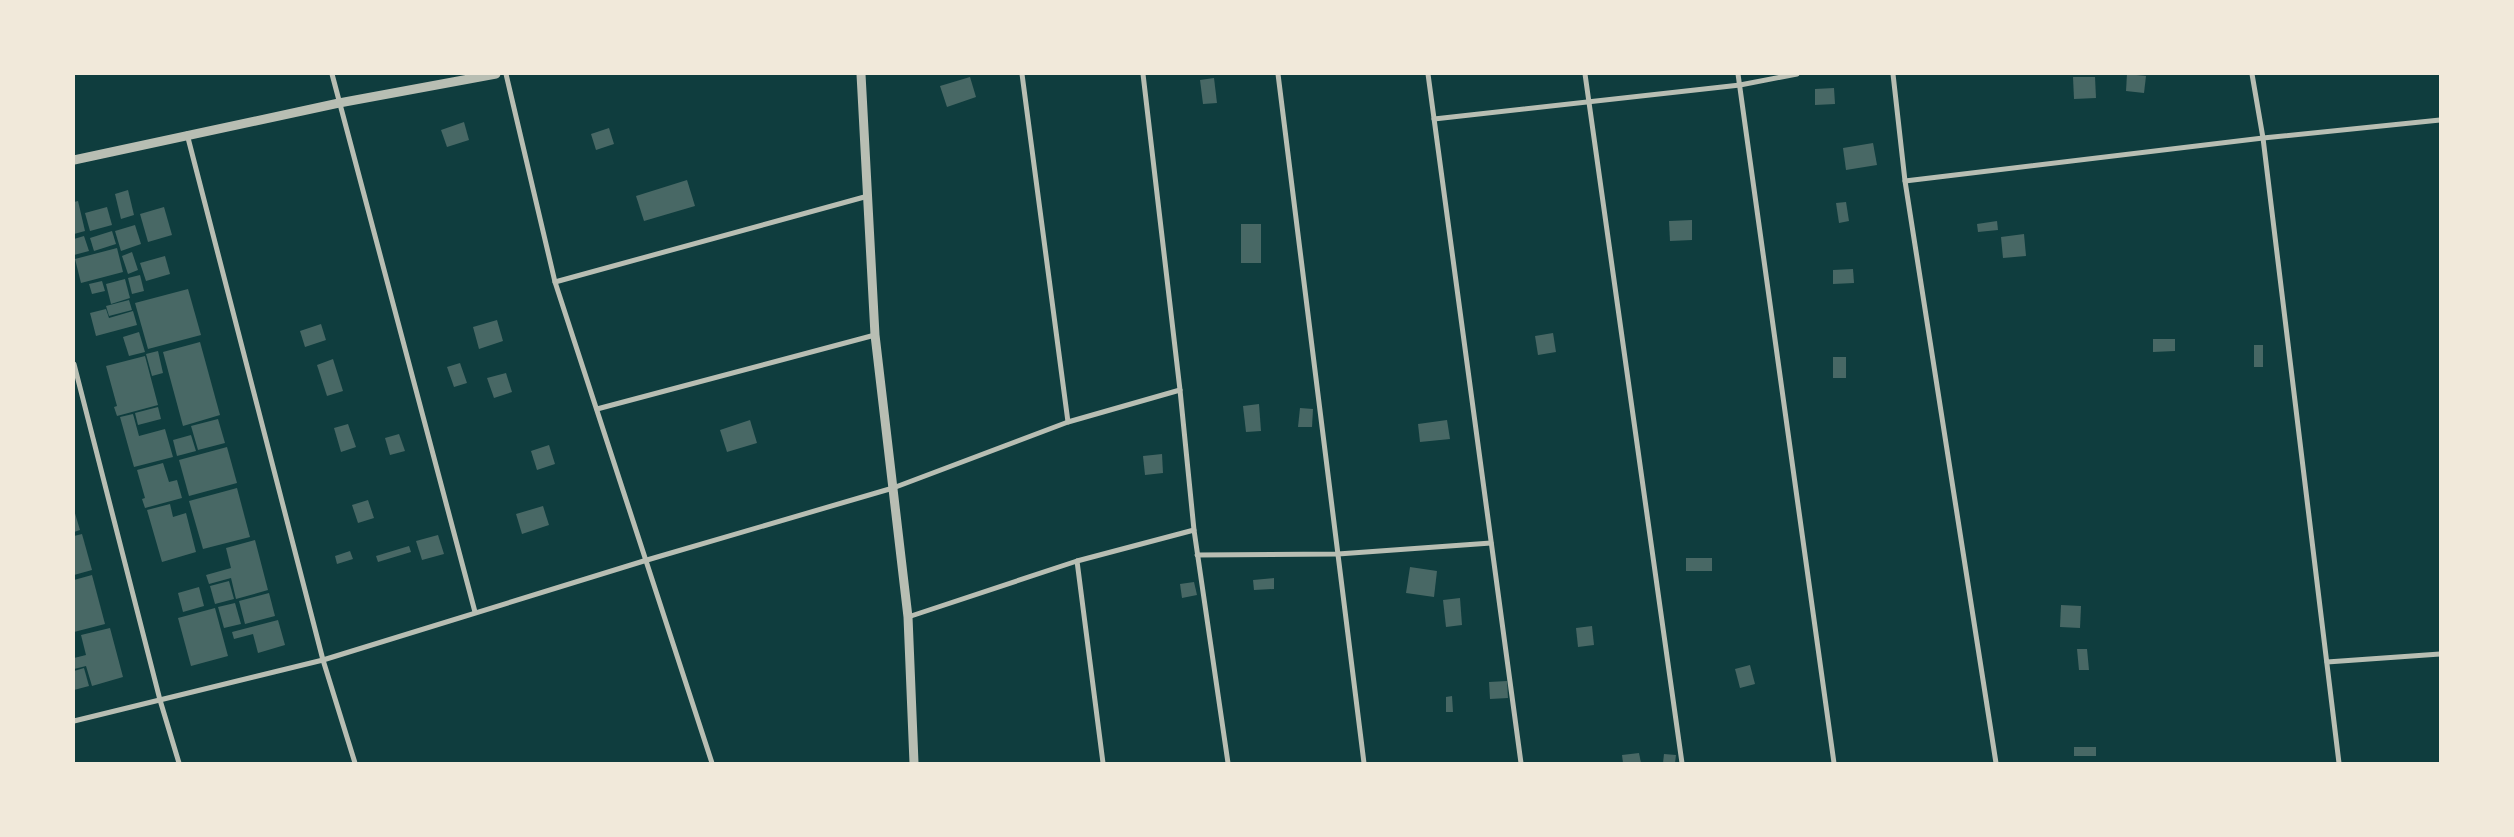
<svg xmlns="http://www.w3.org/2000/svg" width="2514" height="837" font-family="Figtree,sans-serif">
	<rect width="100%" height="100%" fill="#0f3d3e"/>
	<g fill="#486865">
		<polygon points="2127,74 2146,76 2144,93 2126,91"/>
		<polygon points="970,77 976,97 947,107 940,86"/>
		<polygon points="2073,77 2095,77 2096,98 2074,99"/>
		<polygon points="1214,78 1217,103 1203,104 1200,80"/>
		<polygon points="1834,88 1835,104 1815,105 1815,89"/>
		<polygon points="464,122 469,140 447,147 441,130"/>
		<polygon points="609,128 614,144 596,150 591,134"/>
		<polygon points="1873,143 1877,165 1846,170 1843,148"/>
		<polygon points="687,180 695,206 644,221 636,196"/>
		<polygon points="128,190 134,215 121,219 115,194"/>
		<polygon points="78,201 85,231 74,234 74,202"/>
		<polygon points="1846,202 1849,221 1839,223 1836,203"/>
		<polygon points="107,207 112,225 90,231 85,213"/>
		<polygon points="164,207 172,235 148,242 140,214"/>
		<polygon points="1692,220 1692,240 1670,241 1669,221"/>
		<polygon points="1997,221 1998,230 1978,232 1977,224"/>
		<rect x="1241" y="224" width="20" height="39"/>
		<polygon points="135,225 141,244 121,251 115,231"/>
		<polygon points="112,231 116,244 94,251 90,238"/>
		<polygon points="2024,234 2026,256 2003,258 2001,237"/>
		<polygon points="84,236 89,251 74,255 74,239"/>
		<polygon points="117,248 123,272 81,283 75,259"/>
		<polygon points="132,252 138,270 128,274 122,256"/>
		<polygon points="165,256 170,274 146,281 140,263"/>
		<polygon points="1853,269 1854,283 1833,284 1833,270"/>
		<polygon points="140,275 144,291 132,294 128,278"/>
		<polygon points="125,279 130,298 111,304 106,284"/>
		<polygon points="102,281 105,291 92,294 89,284"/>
		<polygon points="188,289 201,335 148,349 135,303"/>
		<polygon points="129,300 132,310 109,316 106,306"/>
		<polygon points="106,309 109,318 133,311 137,325 96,336 90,313"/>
		<polygon points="497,320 503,341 479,349 473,327"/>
		<polygon points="321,324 326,340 305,347 300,331"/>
		<polygon points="139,332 145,352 129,356 123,337"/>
		<polygon points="1553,333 1556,352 1538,355 1535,336"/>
		<polygon points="2153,339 2175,339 2175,351 2153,352"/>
		<polygon points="200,342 220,415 183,426 163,352"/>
		<rect x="2254" y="345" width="9" height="22"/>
		<polygon points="158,351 163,373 152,376 146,354"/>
		<polygon points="145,356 158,405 117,416 114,407 117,406 106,366"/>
		<rect x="1833" y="357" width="13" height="21"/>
		<polygon points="333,359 343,391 327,396 317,365"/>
		<polygon points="460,363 467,383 454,387 447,367"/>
		<polygon points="506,373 512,392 494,398 487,378"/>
		<polygon points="1259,404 1261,431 1246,432 1243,406"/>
		<polygon points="158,407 161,419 138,425 135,413"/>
		<polygon points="1300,408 1313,409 1312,427 1298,427"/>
		<polygon points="133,414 139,436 165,429 173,457 134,467 120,417"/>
		<polygon points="218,419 225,443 198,450 191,426"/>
		<polygon points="750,420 757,443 727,452 720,430"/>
		<polygon points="1447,420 1450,439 1420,442 1418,424"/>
		<polygon points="348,424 356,447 341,452 334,428"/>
		<polygon points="399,434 405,451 390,455 385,438"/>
		<polygon points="191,435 196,451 177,456 173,440"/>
		<polygon points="549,445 555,464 537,470 531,451"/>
		<polygon points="227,447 237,483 189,496 179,460"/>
		<polygon points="1162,454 1163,473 1145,475 1143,456"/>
		<polygon points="163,463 169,482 177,480 182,498 145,508 142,499 145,498 137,470"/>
		<polygon points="237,488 250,537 203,549 189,501"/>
		<polygon points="368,500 374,518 358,523 352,505"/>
		<polygon points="170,504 173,517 186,513 196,552 162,562 147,510"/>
		<polygon points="543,506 549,525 522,534 516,514"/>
		<polygon points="74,510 80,530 74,532"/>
		<polygon points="82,534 92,570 74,575 74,536"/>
		<polygon points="438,535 444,554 422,560 416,541"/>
		<polygon points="255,540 268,590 236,599 231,578 209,584 206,575 231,568 226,548"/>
		<polygon points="409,546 411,552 378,562 376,556"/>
		<polygon points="350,551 353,559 337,564 335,556"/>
		<rect x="1686" y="558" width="26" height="13"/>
		<polygon points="1410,567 1437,571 1434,597 1406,593"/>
		<polygon points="92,575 105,624 74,632 74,580"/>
		<polygon points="1274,578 1274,589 1254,590 1253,580"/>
		<polygon points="229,581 234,599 215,604 210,586"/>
		<polygon points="1194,582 1197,595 1182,598 1180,584"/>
		<polygon points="199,587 204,606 183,612 178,593"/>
		<polygon points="269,593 275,616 245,624 239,601"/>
		<polygon points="1460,598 1462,625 1446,627 1443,600"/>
		<polygon points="235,603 241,624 224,628 218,607"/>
		<polygon points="2061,605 2081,606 2080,628 2060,627"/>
		<polygon points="215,608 228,656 191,666 178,618"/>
		<polygon points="278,620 285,645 258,653 253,634 234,639 232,632"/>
		<polygon points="1592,626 1594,645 1578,647 1576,628"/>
		<polygon points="110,628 123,677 92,686 86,666 74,669 74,658 86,655 81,635"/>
		<polygon points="2077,649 2087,649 2089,670 2079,670"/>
		<polygon points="1750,665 1755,684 1740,688 1735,669"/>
		<polygon points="84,668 89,686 74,690 74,671"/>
		<polygon points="1507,681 1508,698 1490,699 1489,682"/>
		<polygon points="1452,696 1453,712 1446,712 1446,697"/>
		<rect x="2074" y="747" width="22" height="9"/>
		<polygon points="1639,753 1641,763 1623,763 1622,755"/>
		<polygon points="1664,754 1676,755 1675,763 1663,763"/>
	</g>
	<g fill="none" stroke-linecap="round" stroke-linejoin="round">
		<g stroke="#b8beb3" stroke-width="5">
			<polyline points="332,74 475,612"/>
			<polyline points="506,74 555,282 712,763"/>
			<polyline points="1022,74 1068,422"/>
			<polyline points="1143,74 1180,390 1194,530 1228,763"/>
			<polyline points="1278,74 1364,763"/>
			<polyline points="1428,74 1521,763"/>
			<polyline points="1585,74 1682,763"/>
			<polyline points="1738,74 1834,763"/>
			<polyline points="1893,74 1905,181 1996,763"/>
			<polyline points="2252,74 2263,138 2339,763"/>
			<polyline points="1434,119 1740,85 1797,74"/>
			<polyline points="187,134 323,660 355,763"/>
			<polyline points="1905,181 2263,138 2440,120"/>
			<polyline points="555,282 868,196"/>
			<polyline points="74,364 160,700 179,763"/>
			<polyline points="597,409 875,335"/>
			<polyline points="1197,555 1338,554 1491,543"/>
			<polyline points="1077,561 1103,763"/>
			<polyline points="908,617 1077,561 1194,530"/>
			<polyline points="2327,662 2440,654"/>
			<polyline points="74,721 323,660 647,560 893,488 1068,422 1180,390"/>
		</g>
		<g stroke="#b8beb3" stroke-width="9">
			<polyline points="861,74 875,335 908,617 914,763"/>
			<polyline points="74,160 339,103 496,74"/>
		</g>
	</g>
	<rect width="2514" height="837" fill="none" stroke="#f1e9da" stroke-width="150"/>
</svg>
